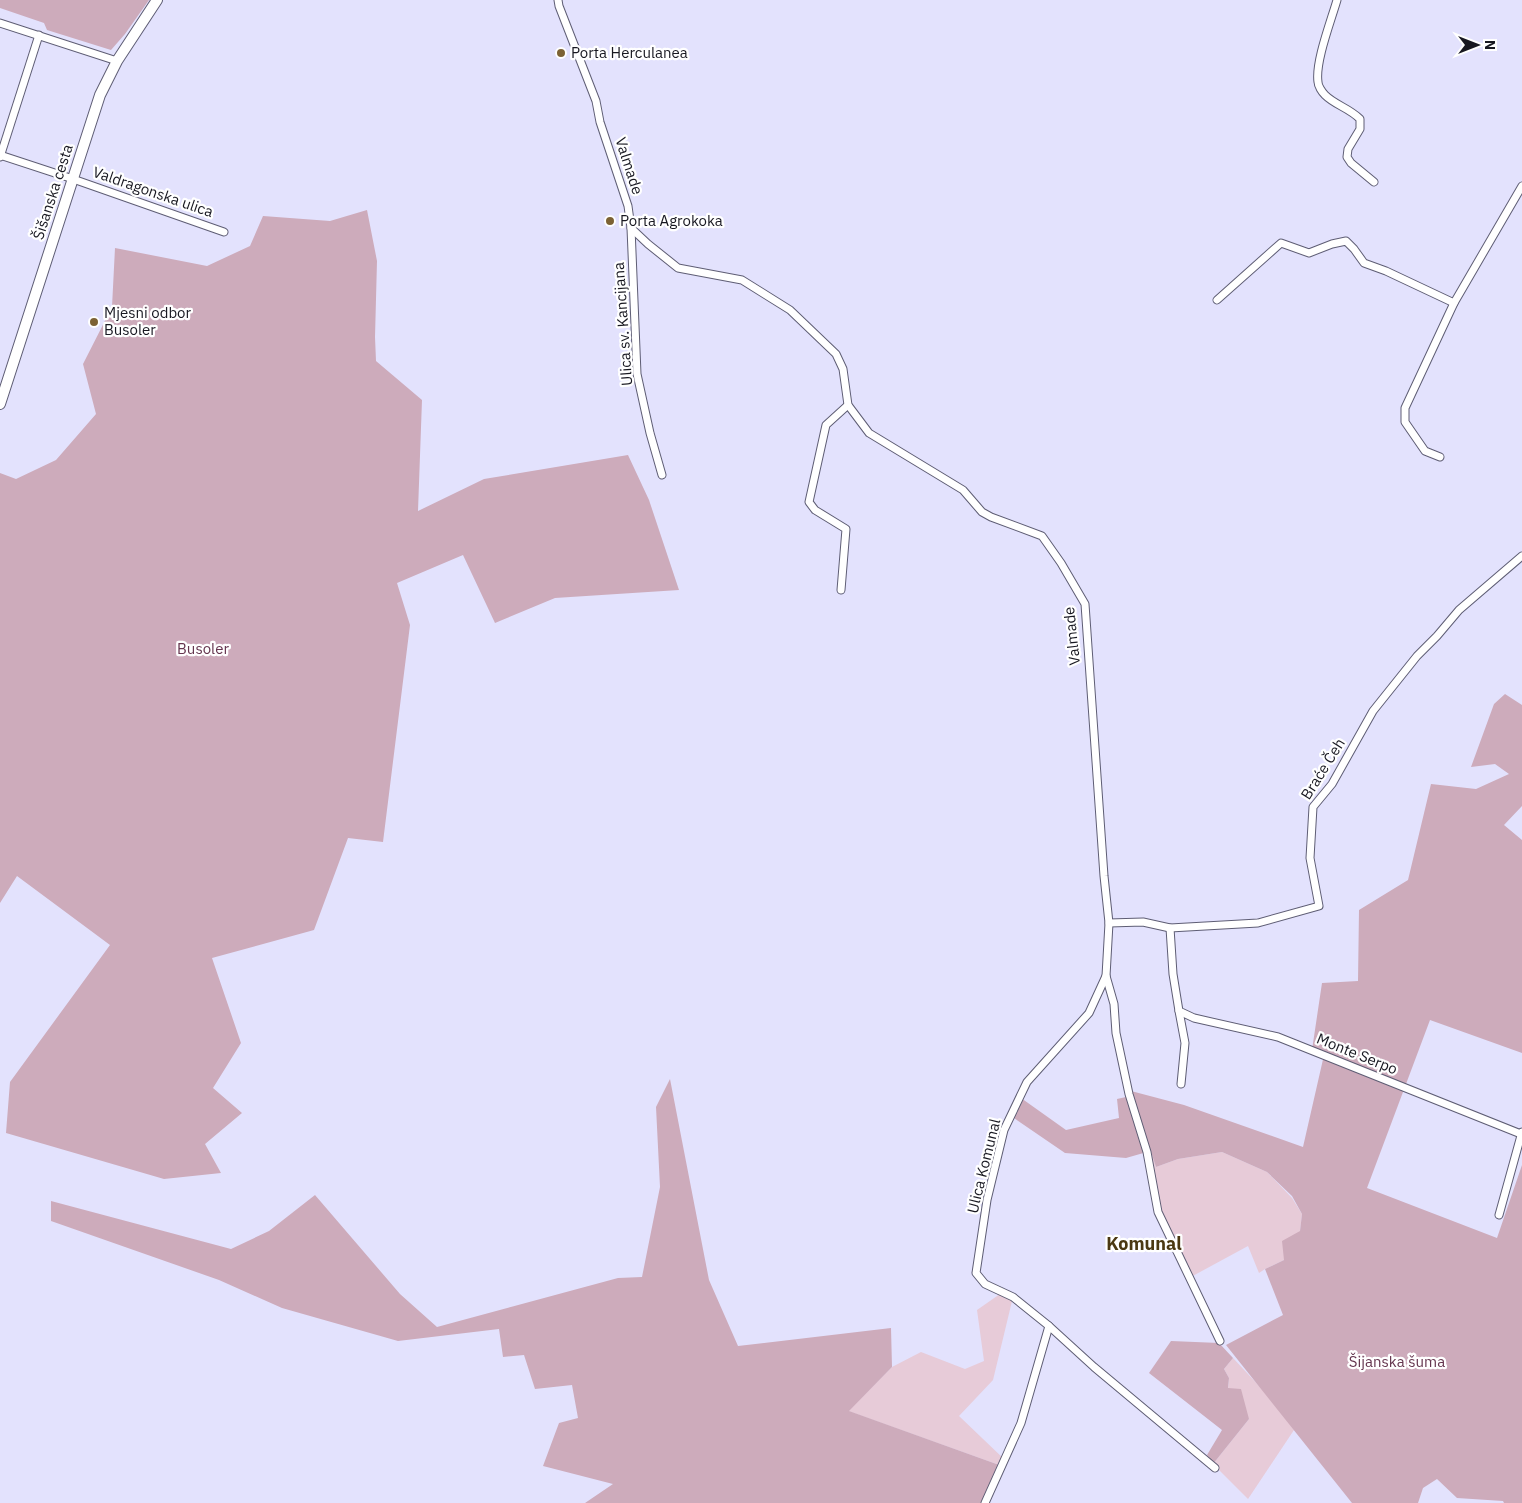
<svg xmlns="http://www.w3.org/2000/svg" width="1522" height="1503" font-family="'IBM Plex Sans',sans-serif">
	<rect width="100%" height="100%" fill="#e3e2fd"/>
	<g fill="#e7cbd8">
		<polygon points="1151,1151 1156,1167 1178,1159 1222,1152 1267,1172 1292,1198 1302,1214 1300,1231 1284,1260 1265,1269 1259,1273 1248,1246 1189,1278 1158,1212 1147,1152"/>
		<polygon points="1000,1294 1013,1297 993,1380 959,1416 1005,1460 1002,1466 848,1411 892,1367 921,1352 965,1369 984,1361 977,1310"/>
		<polygon points="1233,1358 1276,1404 1294,1430 1248,1499 1213,1464 1249,1419 1228,1389 1229,1378 1224,1369"/>
	</g>
	<g fill="#cdabbb">
		<polygon points="0,0 149,0 125,34 111,50 47,30 44,23 0,8"/>
		<polygon points="367,210 377,261 375,337 376,361 422,400 418,511 484,479 628,455 649,500 679,590 555,598 495,623 463,555 397,583 410,625 383,842 348,838 314,930 212,958 241,1043 213,1088 242,1113 205,1144 221,1173 164,1179 6,1133 10,1082 110,945 17,876 0,903 0,473 16,479 56,460 96,414 83,364 112,307 115,248 207,266 250,246 263,216 330,221"/>
		<polygon points="1505,694 1522,705 1522,806 1504,825 1522,840 1522,1053 1430,1020 1367,1188 1497,1238 1522,1165 1522,1503 1504,1503 1503,1501 1457,1498 1437,1479 1423,1488 1418,1503 1352,1503 1226,1345 1283,1315 1265,1269 1284,1260 1282,1241 1300,1231 1302,1214 1292,1196 1267,1172 1222,1152 1178,1159 1156,1167 1131,1091 1184,1105 1303,1147 1324,1055 1312,1050 1322,983 1358,981 1359,910 1408,880 1431,784 1476,789 1509,774 1495,764 1471,767 1494,704"/>
		<polygon points="670,1079 709,1280 738,1346 891,1328 892,1367 849,1411 1002,1466 986,1503 585,1503 613,1484 543,1466 559,1423 578,1418 572,1385 535,1389 524,1355 503,1357 499,1329 398,1341 282,1308 219,1280 51,1221 51,1201 231,1249 269,1231 315,1195 400,1294 437,1327 618,1278 642,1277 660,1187 656,1107"/>
		<polygon points="1126,1097 1147,1152 1126,1158 1065,1153 1011,1116 1021,1098 1066,1130 1119,1118 1117,1099"/>
		<polygon points="1171,1341 1219,1343 1233,1358 1224,1369 1229,1378 1228,1388 1241,1389 1249,1419 1213,1464 1207,1455 1222,1430 1149,1373"/>
	</g>
	<g fill="none" stroke-linecap="round" stroke-linejoin="round">
		<defs>
			<g id="minor">
				<polyline points="558,0 559,6 596,101 600,122 628,206 631,228 648,244 678,268 742,280 790,310 836,354 843,369 848,405 869,433 963,490 982,512 991,517 1042,536 1061,563 1085,604 1104,876 1109,923 1106,976 1089,1013 1027,1082 1004,1130 987,1200 976,1273 985,1284 1013,1297 1049,1326 1021,1423 985,1503"/>
				<path d="M1337 0C1331 21 1315 62 1318 82 1318 86 1322 92 1325 95 1335 105 1349 108 1360 119V129L1348 149 1347 157 1351 163 1374 182"/>
				<polyline points="0,23 117,61"/>
				<polyline points="0,155 73,179 224,232"/>
				<polyline points="0,157 39,35"/>
				<polyline points="631,228 637,374 650,433 662,475"/>
				<polyline points="1217,300 1281,243 1309,253 1332,244 1346,241 1354,249 1364,263 1386,271 1454,303 1522,186"/>
				<polyline points="1440,457 1425,451 1405,422 1405,408 1454,303"/>
				<polyline points="841,590 846,529 815,510 809,502 826,425 848,405"/>
				<polyline points="1109,923 1143,922 1170,928 1258,923 1319,906 1310,858 1313,807 1332,784 1373,711 1417,656 1437,636 1459,610 1522,556"/>
				<polyline points="1170,928 1173,974 1179,1011 1194,1018 1278,1037 1521,1134"/>
				<polyline points="1106,976 1114,1004 1116,1033 1129,1094 1147,1152 1158,1212 1220,1341"/>
				<polyline points="1179,1011 1185,1043 1181,1084"/>
				<polyline points="1499,1215 1522,1132"/>
				<polyline points="1049,1326 1094,1367 1215,1468"/>
			</g>
			<polyline id="secondary" points="0,404 100,95 117,61 157,0"/>
		</defs>
		<use href="#minor" stroke="#5e5d74" stroke-width="9"/>
		<use href="#secondary" stroke="#5e5d74" stroke-width="12"/>
		<use href="#minor" stroke="#fff" stroke-width="7"/>
		<use href="#secondary" stroke="#fff" stroke-width="10"/>
	</g>
	<g fill="#7c6234" stroke="#fff" stroke-width="2">
		<circle cx="561" cy="53" r="5"/>
		<circle cx="610" cy="221" r="5"/>
		<circle cx="94" cy="322" r="5"/>
	</g>
	<g text-anchor="middle" stroke-width="4.5" stroke-linejoin="round" paint-order="stroke">
		<g font-size="15" fill="#181821" stroke="#fff" text-anchor="start">
			<text x="571" y="58">Porta Herculanea</text>
			<text x="620" y="226">Porta Agrokoka</text>
			<text x="104" y="318">Mjesni odbor<tspan x="104" dy="17">Busoler</tspan></text>
		</g>
		<g font-size="15" fill="#181821" stroke="#fff">
			<text transform="translate(629 166) rotate(72)" y="5">Valmade</text>
			<text transform="translate(53 192) rotate(-72)" y="5">Šišanska cesta</text>
			<text transform="translate(153 192) rotate(19)" y="5">Valdragonska ulica</text>
			<text transform="translate(623 324) rotate(-94)" y="5">Ulica sv. Kancijana</text>
			<text transform="translate(1072 636) rotate(-96)" y="5">Valmade</text>
			<text transform="translate(1323 769) rotate(-58)" y="5">Braće Čeh</text>
			<text transform="translate(1357 1054) rotate(22)" y="5">Monte Serpo</text>
			<text transform="translate(984 1166) rotate(-76)" y="5">Ulica Komunal</text>
		</g>
		<g font-size="15" fill="#64354e" stroke="#fff">
			<text x="203" y="654">Busoler</text>
			<text x="1397" y="1367">Šijanska šuma</text>
		</g>
		<g font-size="18" font-weight="bold" fill="#4b3812" stroke="#fff">
			<text x="1144" y="1250">Komunal</text>
		</g>
	</g>
	<g transform="translate(1477 45) rotate(90)" stroke="#ffffff" stroke-width="4" paint-order="stroke">
	<path d="M0-4L9 19L0 12L-9 19Z" fill="#181821"/>
	<text y="-8" font-size="14" font-weight="bold" text-anchor="middle" fill="#181821">N</text>
	</g>
</svg>
